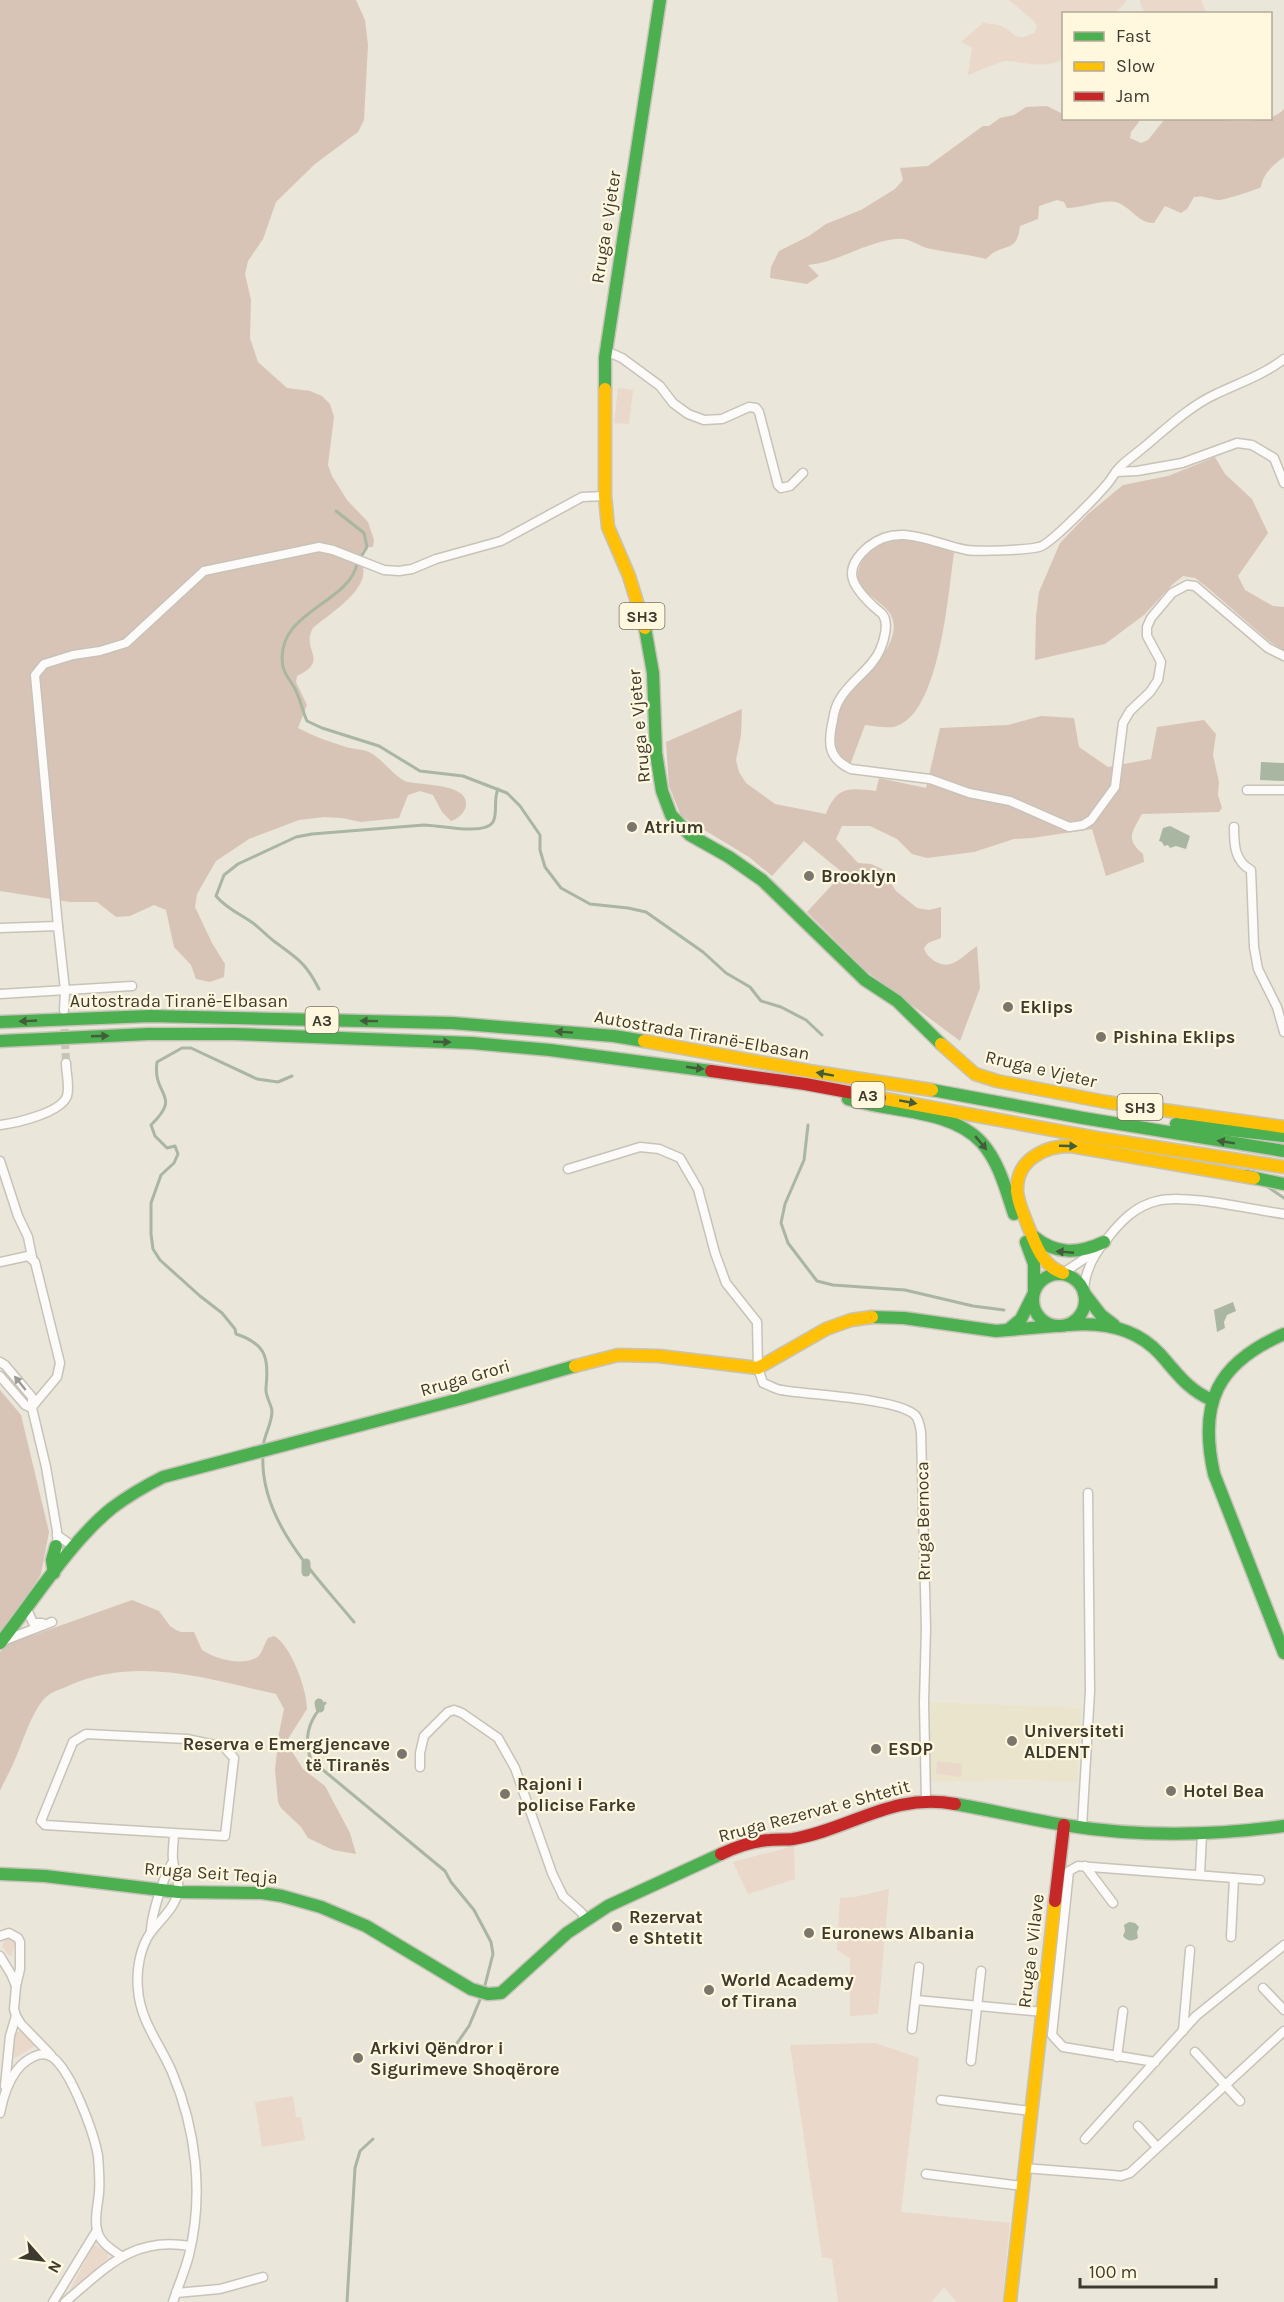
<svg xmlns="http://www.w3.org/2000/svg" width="1284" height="2302" font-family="Karla,sans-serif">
	<rect width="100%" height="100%" fill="#eae6d9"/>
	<polygon fill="#ebe4cc" points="929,1702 1081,1708 1077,1782 1023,1780 931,1782"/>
	<g fill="#ead8cb">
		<path d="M1009 0H1126V2L1115 13 1064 14 1063 59C1043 69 1028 63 1008 61 1002 60 976 72 968 75L972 47 961 42 984 22C989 25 992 23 998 25 1015 30 1014 45 1035 32L1037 26 1033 20Z"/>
		<polygon points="1140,0 1201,0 1206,13 1146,13 1141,6"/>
		<polygon points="618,388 633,390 629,424 614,423"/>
		<polygon points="937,1761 962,1764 961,1777 936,1774"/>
		<polygon points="794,1846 795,1879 748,1894 733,1862"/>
		<polygon points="889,1889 878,2014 850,2016 850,1958 837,1950 840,1898 855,1897"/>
		<polygon points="5,1939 11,1939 15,1943 12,1956 8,1955 2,1946"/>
		<polygon points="20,2031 35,2046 15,2058 13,2053 16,2033"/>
		<polygon points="875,2043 919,2058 901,2212 1010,2223 1002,2302 957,2302 944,2287 931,2302 838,2302 832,2259 822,2257 790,2045"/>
		<polygon points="293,2096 296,2117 301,2117 305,2140 262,2147 255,2102"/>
		<polygon points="96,2245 108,2254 108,2258 69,2292 93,2246"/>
	</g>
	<g fill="#d7c4b6">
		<path d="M0 0H356L365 20 368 45 364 120 358 132 315 164 276 202 263 239 248 261 245 274 251 300 250 338 258 362 287 388 310 391 322 396 330 404 334 417 328 465 332 476 347 500 368 522 374 540 373 547H367L362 551C360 560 365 567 363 576 359 596 328 615 313 628 300 650 331 660 297 676L296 682 307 705 298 728C313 736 330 742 346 747 353 749 362 749 369 752 383 759 391 774 405 781 417 786 475 782 465 809 462 815 457 819 451 821L442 812 433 795 420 791 408 795 399 818 361 822 342 818 324 817 299 820 249 839 216 861 197 894 195 907 212 943 225 964 224 977 210 982 196 979 191 965 174 947 166 910 154 905 130 916 116 917 97 902H70L0 891Z"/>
		<path d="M1047 106 1063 114 1064 118 1138 119 1139 122 1131 132 1130 138 1141 143 1148 140 1164 120C1174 119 1184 118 1193 118 1218 119 1268 128 1284 109V157C1274 164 1262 175 1261 187 1256 190 1224 200 1219 200 1209 199 1204 195 1194 197L1187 209 1181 213 1165 206 1154 223C1139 224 1130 206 1116 202 1104 199 1082 208 1067 208L1064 202 1057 200 1039 206 1038 219 1020 226C1017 255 1003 241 986 259 968 254 950 253 931 249 919 247 910 237 896 239 865 242 839 262 808 265L819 276 807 284 770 278 771 267 779 251 809 236 826 224 861 210 895 189 903 180 900 168 928 166 983 126H989L1000 118 1014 115 1026 107Z"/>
		<polygon points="1215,457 1225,474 1252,499 1268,533 1238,576 1245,590 1273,606 1284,607 1284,651 1269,641 1208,588 1195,578 1183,576 1173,584 1144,615 1105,644 1035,660 1036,616 1039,592 1060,543 1088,514 1123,485 1168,476"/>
		<path d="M901 537 931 544 954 553C948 592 940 718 893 727 885 728 874 726 865 725L850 765C841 761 836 755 834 744 833 727 837 712 847 697 861 678 909 640 889 612 884 605 865 592 857 585 857 555 873 544 901 537Z"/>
		<path d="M742 709 741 735 736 760 739 772 746 783 775 804 826 814C837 786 849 788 876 791L879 778 926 788 940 728 1008 725 1041 716 1074 718 1079 747 1108 767 1151 759 1157 727 1204 720 1216 734 1213 755 1219 782 1218 795 1222 808 1219 812 1142 814C1132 832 1125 839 1143 854L1144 862 1106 876 1092 829 1032 838 1014 839 974 852 927 858 912 854 897 839 870 826H842L836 839 858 863 871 864 882 869 896 891 917 908 929 910 941 907V938L928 943 924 948C926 954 928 956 933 960 951 973 962 956 977 946L980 988 960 1041 865 970 807 912 843 873 804 841 772 876 749 857 681 816 669 786 666 742Z"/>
		<polygon points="0,1390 21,1415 49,1532 41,1574 16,1615 0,1632"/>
		<path d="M132 1600 159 1611 170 1626 176 1630 181 1632H194L202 1650C216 1659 240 1666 256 1658 262 1655 264 1644 268 1638L274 1636C291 1645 307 1690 307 1709L286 1742 303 1769 325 1786 350 1833 356 1854 333 1850 308 1838 301 1827 281 1808 278 1802 275 1770 279 1733 284 1709 276 1694C208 1679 138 1656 70 1685 60 1690 51 1691 43 1700 29 1718 23 1742 14 1762 10 1772 4 1781 0 1791V1652L14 1638 34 1635Z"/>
	</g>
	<g fill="#a9b6a2">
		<polygon points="1261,762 1284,763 1284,781 1260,780"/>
		<polygon points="1170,826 1190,836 1186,849 1176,846 1170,848 1168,845 1164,846 1162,842 1159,841 1163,828"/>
		<polygon points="1233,1302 1236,1311 1227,1315 1224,1322 1225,1328 1217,1332 1214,1310"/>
		<path d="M1129 1922 1135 1923 1139 1927 1137 1932 1138 1938C1132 1942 1127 1941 1123 1936L1125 1931 1124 1925Z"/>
	</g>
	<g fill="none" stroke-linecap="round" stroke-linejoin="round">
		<g stroke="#a9b6a2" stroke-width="3">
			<polyline points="336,511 364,533 367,547 362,555"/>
			<path d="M357 564C348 605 273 612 283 667 285 675 290 680 294 687 300 697 302 710 307 721L322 728 379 746 420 771 463 776 507 793 520 806 540 835V850L545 867 561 888 590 904 628 908 646 912 703 952 726 973 750 987 761 1001 781 1007 806 1020 822 1035"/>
			<path d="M319 989C306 963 297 958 275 942 267 936 261 929 253 923 240 914 227 909 216 896L224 875 238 864 296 837 312 834 424 825C438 825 484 836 493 822 498 813 493 800 498 789"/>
			<polyline points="808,1125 804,1160 785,1204 781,1223 788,1243 817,1281 833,1285 905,1290 973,1306 1004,1310"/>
			<polyline points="1268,1187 1284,1198"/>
			<path d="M263 1447C264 1435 272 1424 272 1411 271 1403 265 1396 266 1388 269 1359 267 1344 236 1334L235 1329 222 1313 200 1296 160 1260 153 1249 151 1234V1203L161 1175 174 1163 178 1154 175 1146 167 1148 155 1136 151 1125C183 1094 152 1097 157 1062L182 1048H191L257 1079 278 1082 292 1076"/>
			<path d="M263 1454C259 1520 315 1575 354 1622"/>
			<path d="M325 1703C308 1720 303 1738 311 1760L445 1871 451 1882 474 1910 491 1942 493 1954 484 1989"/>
			<polyline points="455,2046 469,2026 482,1995"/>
			<polyline points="347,2302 355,2168 360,2151 373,2139"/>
		</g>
		<g stroke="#a9b6a2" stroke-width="9">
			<polyline points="306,1563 306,1572"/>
			<polyline points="319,1703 320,1708"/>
		</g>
		<polyline stroke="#c7c4b7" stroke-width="8" stroke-dasharray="8 4" stroke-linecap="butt" points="64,1017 66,1063"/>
		<defs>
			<g id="street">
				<polyline points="606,351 622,358 660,386 673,403 688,414 704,420 722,419 749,407 756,408 759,412 778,485 781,488 790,486 803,473"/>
				<path d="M1284 359C1263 375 1239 383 1216 394 1192 405 1170 425 1150 442 1141 450 1131 457 1122 465 1116 470 1113 477 1108 483 1099 494 1050 545 1039 547 1027 550 980 552 967 550 933 544 899 521 868 547 841 570 852 586 873 606 876 609 881 612 883 615 889 624 884 641 880 650 872 669 850 681 840 699 836 705 834 713 833 720 828 742 827 758 851 769L930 779 969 793 1010 801 1069 827 1083 825 1091 820 1115 787 1123 723 1130 711 1150 692 1158 680 1161 662 1147 636V627L1151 618 1172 593 1187 585 1195 586 1268 648 1284 656"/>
				<polyline points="1116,472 1137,471 1182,463 1237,443 1252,445 1274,458 1284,483"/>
				<polyline points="1247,790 1284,790"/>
				<path d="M1234 827C1234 843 1234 861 1251 870L1254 947 1258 969 1277 1007 1284 1032"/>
				<polyline points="58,926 65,990 64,1010"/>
				<polyline points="0,928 58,926 35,675 44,664 73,655 100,651 126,643 204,571 319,547 333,550 384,570 399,571 412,569 436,559 501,541 582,497 605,496"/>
				<polyline points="0,994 132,986"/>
				<path d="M0 1125C16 1123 61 1113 67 1096 70 1086 66 1073 66 1063"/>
				<polyline points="0,1161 18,1216 28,1237 32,1257"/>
				<path d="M568 1169 640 1147 659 1149 680 1158 698 1189 715 1253 726 1283 757 1322 758 1368 763 1383C769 1385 775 1389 781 1390 808 1395 897 1398 915 1415 919 1419 920 1426 921 1432L926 1628 924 1702 926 1801"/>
				<polyline points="0,1262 28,1256 35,1262 60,1363 57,1377 32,1407"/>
				<polyline points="1063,1273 1093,1253"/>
				<path d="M1084 1293C1084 1272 1094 1254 1107 1239 1120 1222 1135 1206 1157 1201 1184 1193 1253 1210 1284 1214"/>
				<polyline points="0,1362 5,1365 32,1397 32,1408 46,1467 57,1531 58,1550"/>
				<polyline points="0,1376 25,1405 32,1408"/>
				<polyline points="57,1535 74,1547"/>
				<polyline points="27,1609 33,1623 42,1623"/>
				<polyline points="3,1641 52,1622"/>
				<polyline points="420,1767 420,1753 424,1736 448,1712 454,1710 462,1713 498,1738 515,1768 552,1873 563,1896 582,1913 585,1920"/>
				<polyline points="1082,1827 1090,1691 1088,1493"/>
				<polyline points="1085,1866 1113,1903"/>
				<polyline points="1200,1874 1202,1834"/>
				<path d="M151 1932C151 1916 164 1874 173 1862"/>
				<polyline points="0,1936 9,1933 18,1938 20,1942 20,1969 16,1986 11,1974 0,1956"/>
				<polyline points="1231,1937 1234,1878"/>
				<polyline points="1263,1988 1284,2010"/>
				<polyline points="916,2000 1043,2012"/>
				<polyline points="16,2016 21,2024 51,2055"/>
				<polyline points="912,2029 919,1967"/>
				<polyline points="1183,2031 1190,1950"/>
				<polyline points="1195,2052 1240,2101"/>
				<polyline points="1117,2057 1123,2011"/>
				<polyline points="971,2061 981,1971"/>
				<polyline points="1155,2062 1063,2047 1052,2035 1069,1871 1078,1866 1260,1880"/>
				<polyline points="5,2086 10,2036 16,2016 14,2009 16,1986"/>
				<polyline points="941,2100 1031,2111"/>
				<path d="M0 2113C3 2097 7 2083 17 2070 24 2061 40 2049 52 2057 71 2070 94 2133 98 2156 99 2168 100 2181 99 2193 98 2205 94 2218 97 2230 100 2243 111 2249 121 2256"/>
				<polyline points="1138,2126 1157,2147"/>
				<polyline points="1085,2139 1196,2016 1284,1945"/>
				<polyline points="1024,2168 1112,2175 1121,2176 1130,2173 1284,2031"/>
				<polyline points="926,2174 1022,2186"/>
				<polyline points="176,2293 220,2289 263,2277"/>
				<polyline points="53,2302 97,2230"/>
				<path d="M65 2302C106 2268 132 2236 190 2246"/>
				<path d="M173 2302C178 2286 185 2271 189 2255 204 2194 196 2129 172 2072 160 2044 140 2021 138 1989 136 1971 140 1947 151 1932 160 1920 176 1907 178 1891 180 1880 174 1871 173 1860 172 1851 174 1842 174 1833L45 1825 41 1821 73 1742 86 1734 187 1739 224 1747 234 1758 225 1836 174 1833"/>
			</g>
			<g id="fast">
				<polyline points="605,389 605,358 660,0"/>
				<polyline points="645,628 653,673 656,753 662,791 671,815 690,835 729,857 762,880 865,980 897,1001 941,1044"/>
				<polyline points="0,1022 150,1016 452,1023 614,1036 644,1041"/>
				<polyline points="0,1041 148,1034 234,1034 472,1043 550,1050 711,1071"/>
				<polyline points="932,1090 1083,1118 1284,1151"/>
				<path d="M848 1099C889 1112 952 1109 982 1143 999 1162 1006 1190 1014 1214"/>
				<polyline points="1176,1124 1284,1136"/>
				<polyline points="1245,1176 1284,1184"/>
				<path d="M1033 1236C1056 1255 1078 1254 1104 1242"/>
				<polyline points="1026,1242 1034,1264 1034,1292"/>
				<circle cx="1059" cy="1300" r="26"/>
				<polyline points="1084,1293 1101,1315 1114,1325"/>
				<polyline points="872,1317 904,1318 996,1331 1055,1326"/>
				<path d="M1069 1325C1102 1322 1136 1328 1160 1354 1177 1373 1188 1390 1212 1400"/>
				<polyline points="1009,1329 1021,1319 1033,1295"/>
				<path d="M1284 1334C1217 1363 1198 1403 1214 1474L1284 1653"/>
				<polyline points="54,1573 52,1560 56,1546"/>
				<path d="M0 1643C33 1601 71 1541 112 1508 128 1496 145 1486 163 1477L460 1399 575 1366"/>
				<path d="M955 1804C991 1810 1027 1819 1064 1825 1137 1837 1211 1836 1284 1826"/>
				<polyline points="0,1874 45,1876 178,1892 262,1893 282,1896 321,1907 366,1926 471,1989 488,1994 501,1993 567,1933 608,1906 721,1854"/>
			</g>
			<g id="slow">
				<polyline points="605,389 605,496 608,527 629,576 645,628"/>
				<polyline points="644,1041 809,1071 932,1090"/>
				<polyline points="941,1044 975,1074 997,1081 1106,1102 1284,1127"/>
				<polyline points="880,1098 1097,1138 1284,1167"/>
				<path d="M1063 1273C1042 1266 1036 1245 1028 1226 1024 1215 1018 1203 1017 1191 1016 1160 1044 1146 1071 1146L1254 1178"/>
				<polyline points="575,1366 618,1355 659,1356 758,1368 826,1329 851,1320 872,1317"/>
				<polyline points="1010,2302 1055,1901"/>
			</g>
			<g id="jam">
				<polyline points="711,1071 805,1084 880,1098"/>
				<path d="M721 1854C736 1847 753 1841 770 1840 778 1839 786 1840 793 1839 851 1829 893 1792 955 1804"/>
				<polyline points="1055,1901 1064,1825"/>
			</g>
		</defs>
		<use href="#street" stroke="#c7c3b9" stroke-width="11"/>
		<use href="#fast" stroke="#c7c3b9" stroke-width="15"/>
		<use href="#slow" stroke="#c7c3b9" stroke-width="15"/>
		<use href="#jam" stroke="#c7c3b9" stroke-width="15"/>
		<use href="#street" stroke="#fcfbf9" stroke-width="8"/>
		<use href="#fast" stroke="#4caf50" stroke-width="12"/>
		<use href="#slow" stroke="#ffc107" stroke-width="12"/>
		<use href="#jam" stroke="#c62828" stroke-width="12"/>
	</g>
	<defs><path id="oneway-solid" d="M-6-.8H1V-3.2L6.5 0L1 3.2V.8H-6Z" transform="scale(1.5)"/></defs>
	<g fill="#425d3a">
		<use href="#oneway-solid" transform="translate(28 1021) rotate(177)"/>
		<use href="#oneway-solid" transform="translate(369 1021) rotate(-179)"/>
		<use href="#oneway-solid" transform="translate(564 1032) rotate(-176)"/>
		<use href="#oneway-solid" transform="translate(100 1036) rotate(-2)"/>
		<use href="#oneway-solid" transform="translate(442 1042) rotate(2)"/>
		<use href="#oneway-solid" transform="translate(695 1068) rotate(8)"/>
		<use href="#oneway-solid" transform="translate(825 1074) rotate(-170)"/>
		<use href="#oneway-solid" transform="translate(908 1102) rotate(10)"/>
		<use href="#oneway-solid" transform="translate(1226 1142) rotate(-171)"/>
		<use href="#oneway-solid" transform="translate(981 1143) rotate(50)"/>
		<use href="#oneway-solid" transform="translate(1068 1146) rotate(2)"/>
		<use href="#oneway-solid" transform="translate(1065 1252) rotate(-175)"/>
	</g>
	<use fill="#9c9a94" href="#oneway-solid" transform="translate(20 1383) rotate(-129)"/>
	<g fill="#7a766b" stroke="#fff7de" stroke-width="2">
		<circle cx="632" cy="827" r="6"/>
		<circle cx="809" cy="876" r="6"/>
		<circle cx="1008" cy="1007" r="6"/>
		<circle cx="1101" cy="1037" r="6"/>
		<circle cx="1012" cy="1741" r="6"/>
		<circle cx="876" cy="1749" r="6"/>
		<circle cx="402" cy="1754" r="6"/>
		<circle cx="1171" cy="1791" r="6"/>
		<circle cx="505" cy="1794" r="6"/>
		<circle cx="617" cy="1927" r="6"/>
		<circle cx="809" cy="1933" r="6"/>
		<circle cx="709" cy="1990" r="6"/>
		<circle cx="358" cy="2058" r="6"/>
	</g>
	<g text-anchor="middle" stroke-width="4.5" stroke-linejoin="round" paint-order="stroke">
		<g fill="#fff7de" stroke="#777364" stroke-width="1.5">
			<rect x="619.5" y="603" width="45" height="26" rx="4.5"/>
			<rect x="305.5" y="1007" width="33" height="26" rx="4.5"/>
			<rect x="851.5" y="1082" width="33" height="26" rx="4.5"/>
			<rect x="1117.5" y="1094" width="45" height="26" rx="4.5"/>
		</g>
		<g font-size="16" font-weight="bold" fill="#3d3a30">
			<text x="642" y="622">SH3</text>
			<text x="322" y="1026">A3</text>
			<text x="868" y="1101">A3</text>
			<text x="1140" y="1113">SH3</text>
		</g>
		<g font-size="18" fill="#3d3a30" stroke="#fff7de">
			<text transform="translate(606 227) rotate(-81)" y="6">Rruga e Vjeter</text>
			<text transform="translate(639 726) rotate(-95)" y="6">Rruga e Vjeter</text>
			<text x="179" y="1007">Autostrada Tiranë-Elbasan</text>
			<text transform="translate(702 1035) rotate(10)" y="6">Autostrada Tiranë-Elbasan</text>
			<text transform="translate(1041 1069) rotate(13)" y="6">Rruga e Vjeter</text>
			<text transform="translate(465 1378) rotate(-16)" y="6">Rruga Grori</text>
			<text transform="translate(923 1521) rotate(-91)" y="6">Rruga Bernoca</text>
			<text transform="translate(814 1811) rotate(-15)" y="6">Rruga Rezervat e Shtetit</text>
			<text transform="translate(211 1873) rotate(4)" y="6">Rruga Seit Teqja</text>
			<text transform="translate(1031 1951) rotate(-83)" y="6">Rruga e Vilave</text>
		</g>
		<g font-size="18" font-weight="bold" fill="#3d3a30" stroke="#fff7de" text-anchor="start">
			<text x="644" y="833">Atrium</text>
			<text x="821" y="882">Brooklyn</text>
			<text x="1020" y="1013">Eklips</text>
			<text x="1113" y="1043">Pishina Eklips</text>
			<text x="1024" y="1737">Universiteti<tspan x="1024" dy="21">ALDENT</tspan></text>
			<text x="390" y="1750" text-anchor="end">Reserva e Emergjencave<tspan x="390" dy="21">të Tiranës</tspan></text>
			<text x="888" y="1755">ESDP</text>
			<text x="517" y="1790">Rajoni i<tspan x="517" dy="21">policise Farke</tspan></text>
			<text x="1183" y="1797">Hotel Bea</text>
			<text x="629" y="1923">Rezervat<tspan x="629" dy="21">e Shtetit</tspan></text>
			<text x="821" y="1939">Euronews Albania</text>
			<text x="721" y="1986">World Academy<tspan x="721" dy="21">of Tirana</tspan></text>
			<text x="370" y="2054">Arkivi Qëndror i<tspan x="370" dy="21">Sigurimeve Shoqërore</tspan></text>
		</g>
	</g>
	<rect x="1062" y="12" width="210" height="108" fill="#fff7de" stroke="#b1ab98" stroke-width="1.5"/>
	<rect x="1074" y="32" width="30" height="9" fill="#4caf50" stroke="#b1ab98" stroke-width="1.5"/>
	<text x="1116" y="42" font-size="18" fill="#3d3a30">Fast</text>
	<rect x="1074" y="62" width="30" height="9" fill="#ffc107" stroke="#b1ab98" stroke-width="1.5"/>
	<text x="1116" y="72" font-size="18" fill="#3d3a30">Slow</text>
	<rect x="1074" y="92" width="30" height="9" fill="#c62828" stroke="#b1ab98" stroke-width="1.5"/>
	<text x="1116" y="102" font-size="18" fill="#3d3a30">Jam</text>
	<g transform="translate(42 2260) rotate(118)" stroke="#fff7de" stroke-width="4.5" paint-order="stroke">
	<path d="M0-4.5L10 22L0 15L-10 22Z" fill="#3d3a30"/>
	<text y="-9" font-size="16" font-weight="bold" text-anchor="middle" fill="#3d3a30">N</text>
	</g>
	<path d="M1080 2278v9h136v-9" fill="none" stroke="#3d3a30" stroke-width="3"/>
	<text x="1089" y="2278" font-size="18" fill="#3d3a30" stroke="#fff7de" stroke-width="4.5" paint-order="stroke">100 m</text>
</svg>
